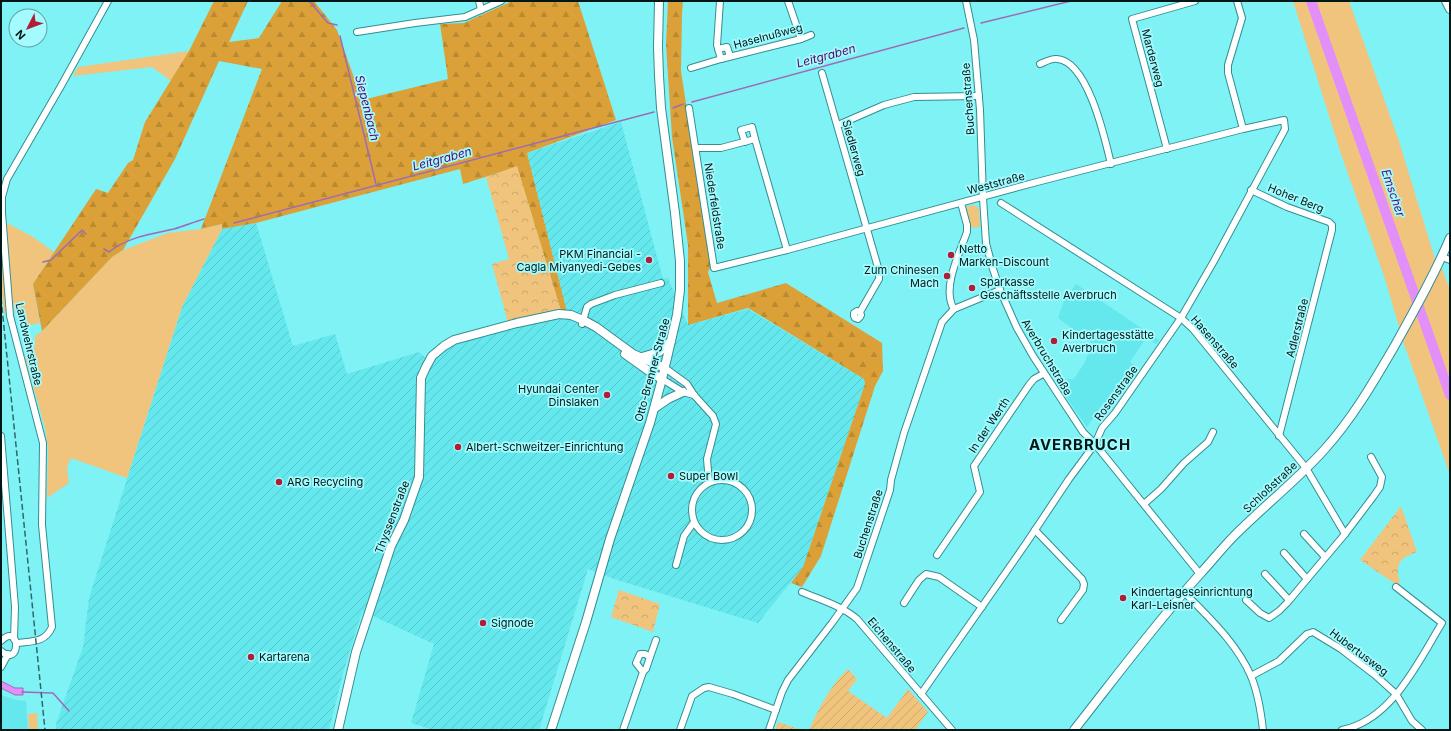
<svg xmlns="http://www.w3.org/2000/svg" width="1451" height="731" font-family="Inter,sans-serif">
	<defs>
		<pattern id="industrial-furrows" width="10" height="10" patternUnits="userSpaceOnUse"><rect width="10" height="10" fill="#64e8ed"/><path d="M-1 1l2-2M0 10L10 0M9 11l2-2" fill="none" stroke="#55c6ca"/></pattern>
		<pattern id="forest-firs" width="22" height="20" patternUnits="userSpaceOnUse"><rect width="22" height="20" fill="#dba138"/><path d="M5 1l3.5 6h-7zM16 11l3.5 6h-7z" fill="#ba8a31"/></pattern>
		<pattern id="park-crowns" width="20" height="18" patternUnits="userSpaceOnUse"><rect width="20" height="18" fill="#f0c47d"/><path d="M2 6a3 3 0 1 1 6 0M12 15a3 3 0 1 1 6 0" fill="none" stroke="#cca86b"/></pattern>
		<pattern id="garden-furrows" width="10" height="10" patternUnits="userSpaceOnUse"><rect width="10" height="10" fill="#f0c47d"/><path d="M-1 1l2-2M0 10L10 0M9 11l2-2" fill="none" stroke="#cca86b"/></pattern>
	</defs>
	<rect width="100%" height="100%" fill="#7ff2f6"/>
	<g fill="#64e8ed">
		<polygon points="1076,284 1159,340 1156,344 1146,338 1130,362 1139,369 1112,408 1103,403 1087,427 1071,404 1055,380 1074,379 1085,362 1092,343 1058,318 1064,301"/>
		<polygon points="1,695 17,700 26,701 28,730 1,730"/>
	</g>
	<polygon fill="url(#industrial-furrows)" points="621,122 663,279 668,278 688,325 748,309 864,379 865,384 803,567 758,623 614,579 588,569 539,730 433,730 411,723 434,644 373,616 362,612 344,670 329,730 56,730 56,724 83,647 89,598 182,307 222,229 256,223 293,346 335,334 347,374 419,352 430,362 454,341 567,312 527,153"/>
	<g fill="#f0c47d">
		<polygon points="1293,1 1349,1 1399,141 1435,259 1440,263 1450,290 1450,475 1404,344 1385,279 1340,151"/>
		<polygon points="189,51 171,81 152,67 73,76 78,67"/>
		<polygon points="973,205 976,206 979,209 980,227 969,228 964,208"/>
		<polygon points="5,222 33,237 54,252 33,284 40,323 27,326 22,324 19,321 11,302"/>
		<polygon points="223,224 222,229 182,307 127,478 71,458 67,467 69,483 47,498 48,448 45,428 25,357 34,354 35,336 42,331 112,257 123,250 168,233 201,229"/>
		<polygon points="1,240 7,311 4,314 1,284"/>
		<polygon points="37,713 38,730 29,730 28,714"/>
	</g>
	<g fill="url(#forest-firs)">
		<polygon points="214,1 248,1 229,42 259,38 282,1 314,1 337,30 362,100 448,79 440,24 464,23 512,1 578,1 616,120 527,153 567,312 561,311 517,167 463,184 460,169 256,223 222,229 222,224 201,229 262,69 219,61 175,159 123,250 112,257 42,331 33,284 96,189 108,193 128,163 133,160 145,122 189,51"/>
		<polygon points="668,1 683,1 682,14 681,71 711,266 708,272 717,303 786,283 882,343 883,371 875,386 821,556 802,587 791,583 803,567 865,384 864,379 748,308 688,325 688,245 672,137 666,45"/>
	</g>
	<g fill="url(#park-crowns)">
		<polygon points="517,166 561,311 508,323 492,264 509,259 486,177"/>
		<path d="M1401 506 1417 552C1400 558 1394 564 1400 582L1397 585 1360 560Z"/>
		<polygon points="619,590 660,604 653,632 611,617"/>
	</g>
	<g fill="url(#garden-furrows)">
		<path d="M848 669 857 679 848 691 887 718 908 689 928 712 915 730H809C819 708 830 686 848 669Z"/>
		<polygon points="778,722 802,730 775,730"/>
	</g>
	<polygon fill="#e28ffa" stroke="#9e6bb6" points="1,681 15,688 23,688 23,695 15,695 1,688"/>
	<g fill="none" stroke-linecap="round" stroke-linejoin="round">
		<g stroke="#9e6bb6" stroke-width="1.5">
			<polyline points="309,1 328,23 337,25"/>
			<polyline points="981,23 1071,1"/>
			<polyline points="340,36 376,184"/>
			<polyline points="692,102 964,28"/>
			<polyline points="673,108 683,104"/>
			<polyline points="234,223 654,112"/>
			<path d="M104 249 109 252C128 237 151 234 174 229 184 226 194 222 204 219"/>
			<polyline points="43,262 51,260 82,230 86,234"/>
			<polyline points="22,692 53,693 69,711"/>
		</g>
		<polyline stroke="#e28ffa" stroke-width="10" points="1311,1 1450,395"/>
		<defs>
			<g id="street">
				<polyline points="479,1 481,10"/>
				<polyline points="720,1 717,45 721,59 801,39 811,35"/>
				<polyline points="788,1 801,39"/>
				<polyline points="966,1 974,40 980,110 983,198 986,243 992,266 1000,290 1017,328 1033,356 1083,432 1095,444 1200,574"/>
				<polyline points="1237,1 1242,18 1228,65 1228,73 1243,129"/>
				<polyline points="357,32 415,23 465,17 501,1"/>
				<polyline points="718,49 727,47 730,56"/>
				<path d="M1040 64C1045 62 1052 58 1057 59 1088 61 1105 139 1111 164"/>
				<polyline points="691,68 721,59"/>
				<polyline points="822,73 879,271 879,279 860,312 861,315 860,317 858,319 855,318 854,316 854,313 857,311 860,312"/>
				<polyline points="689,108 714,268 787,250 1037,182 1243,129 1284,120 1285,129 1214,261 1181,318 1115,413 1102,428 1095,444 1069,479 1027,542 921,694"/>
				<polyline points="838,125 884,105 914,97 979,96"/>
				<polyline points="745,142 741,130 752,127 755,139"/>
				<polyline points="696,148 721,148 755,139 787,250"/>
				<polyline points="1167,149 1132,19 1195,1"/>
				<polyline points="1251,190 1287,207 1329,222 1332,225 1332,230 1279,436"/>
				<polyline points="1001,203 1181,318 1193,329 1306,468 1345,534"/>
				<polyline points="1442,257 1450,260"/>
				<path d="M954 309C941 289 960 252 967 232V225L961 203"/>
				<polyline points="582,324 587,307 591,304 615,295 661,283"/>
				<polyline points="665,368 687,384 694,395 713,416 716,424 707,459 709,482"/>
				<polyline points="662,379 683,392 694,395"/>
				<polyline points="1,436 15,607 14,639"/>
				<circle cx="722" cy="510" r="30"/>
				<polyline points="1144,504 1161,489 1184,463 1208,442 1213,432"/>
				<polyline points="1035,530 1082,579 1084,584 1083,590 1061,620"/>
				<polyline points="1304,534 1325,557"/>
				<polyline points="1284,553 1307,579"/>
				<polyline points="937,555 980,492 974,466 1029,385 1034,379 1043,374"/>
				<polyline points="676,565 684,536 694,522"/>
				<polyline points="1265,574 1289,600"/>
				<path d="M802 592C821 600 842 606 857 619L952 730"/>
				<path d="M1184 592C1209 618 1236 642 1251 676 1258 693 1261 712 1263 730"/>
				<polyline points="1246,600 1260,613 1269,618 1279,611 1287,603 1345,534 1373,497 1380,487 1382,477 1371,457"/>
				<polyline points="904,603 919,580 926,574 939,577 982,607"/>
				<path d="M1 641C21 621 21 669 1 651"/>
				<path d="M17 643C32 641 45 643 52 627L42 525 43 443 10 316 2 213V197L7 179 61 86 108 1"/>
				<polyline points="650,657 656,640"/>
				<polyline points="1,667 8,654"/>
				<polyline points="1251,676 1279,661 1307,634 1313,632 1341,649 1375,675 1396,694 1412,721 1422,730"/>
				<polyline points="623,730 643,672 646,669 650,657 645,654 640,654 636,663 643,672"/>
				<polyline points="680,730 692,696 704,688 709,687 733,694 776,710"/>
				<polyline points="769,730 782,692 788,680 832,623 857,588 890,490 891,480 904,433 942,322 954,309 1000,290"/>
				<path d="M1342 730C1392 720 1418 662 1442 623L1396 587"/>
			</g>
			<g id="secondary">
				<polyline points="1446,1 1450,9"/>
				<polyline points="625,354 653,374 662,379"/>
				<polyline points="642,357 659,352 671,341"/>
				<polyline points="655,408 668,399 683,392"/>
				<polyline points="338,730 356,652 391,546 404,520 419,477 421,378 426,367 432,356 444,346 454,340 517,323 559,314 571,315 583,320 596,327 633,354 665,368"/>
				<polyline points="551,730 586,622 610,539 650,423 662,379 677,315 680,290 680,261 675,213 661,108 659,76 658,47 659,1"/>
				<path d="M1074 730C1115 678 1155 624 1200 574 1212 561 1223 547 1235 535 1264 506 1296 481 1324 450 1352 419 1373 383 1394 347 1414 311 1434 276 1450 238"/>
			</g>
		</defs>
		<use href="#street" stroke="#338e91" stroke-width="8"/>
		<use href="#secondary" stroke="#338e91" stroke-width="10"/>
		<use href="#street" stroke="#fff" stroke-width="6"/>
		<use href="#secondary" stroke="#fff" stroke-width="8"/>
		<polyline stroke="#2f686a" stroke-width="1.5" stroke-dasharray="6 3" stroke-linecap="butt" points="1,298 45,730"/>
	</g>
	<g fill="#b01d37" stroke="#a4fbfe" stroke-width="1.5">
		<circle cx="951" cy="255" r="4"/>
		<circle cx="649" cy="260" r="4"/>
		<circle cx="947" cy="276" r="4"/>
		<circle cx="972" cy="288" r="4"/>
		<circle cx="1054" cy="341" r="4"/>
		<circle cx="607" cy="395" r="4"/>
		<circle cx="458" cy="447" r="4"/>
		<circle cx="671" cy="476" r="4"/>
		<circle cx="279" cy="482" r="4"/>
		<circle cx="1123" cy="598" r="4"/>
		<circle cx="483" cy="623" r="4"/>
		<circle cx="251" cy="657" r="4"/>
	</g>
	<g text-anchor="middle" stroke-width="3.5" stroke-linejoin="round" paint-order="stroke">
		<g font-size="11" fill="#001718" stroke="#a4fbfe">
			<text transform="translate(768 36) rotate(-15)" y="4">Haselnußweg</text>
			<text transform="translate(1153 58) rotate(75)" y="4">Marderweg</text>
			<text transform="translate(968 99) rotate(-94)" y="4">Buchenstraße</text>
			<text transform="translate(854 148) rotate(74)" y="4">Siedlerweg</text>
			<text transform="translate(996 183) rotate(-15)" y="4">Weststraße</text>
			<text transform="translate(1296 198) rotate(22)" y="4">Hoher Berg</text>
			<text transform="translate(715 206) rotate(81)" y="4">Niederfeldstraße</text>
			<text transform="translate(1297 328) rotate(-76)" y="4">Adlerstraße</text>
			<text transform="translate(1215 342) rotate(49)" y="4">Hasenstraße</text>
			<text transform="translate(29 344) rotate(77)" y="4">Landwehrstraße</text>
			<text transform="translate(1047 357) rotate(59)" y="4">Averbruchstraße</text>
			<text transform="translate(652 370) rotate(-75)" y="4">Otto-Brenner-Straße</text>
			<text transform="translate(1116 393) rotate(-54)" y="4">Rosenstraße</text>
			<text transform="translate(989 425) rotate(-56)" y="4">In der Werth</text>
			<text transform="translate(1270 487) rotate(-43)" y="4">Schloßstraße</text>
			<text transform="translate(392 517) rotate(-69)" y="4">Thyssenstraße</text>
			<text transform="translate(868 524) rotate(-72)" y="4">Buchenstraße</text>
			<text transform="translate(892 645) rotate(50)" y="4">Eichenstraße</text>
			<text transform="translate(1359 652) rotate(37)" y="4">Hubertusweg</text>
		</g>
		<g font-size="11" fill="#001718" stroke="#a4fbfe" text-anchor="start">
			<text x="959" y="253">Netto<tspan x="959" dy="13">Marken-Discount</tspan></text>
			<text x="641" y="258" text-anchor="end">PKM Financial -<tspan x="641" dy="13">Cagla Miyanyedi-Gebes</tspan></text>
			<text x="939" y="274" text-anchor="end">Zum Chinesen<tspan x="939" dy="13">Mach</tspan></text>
			<text x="980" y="286">Sparkasse<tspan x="980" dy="13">Geschäftsstelle Averbruch</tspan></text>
			<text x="1062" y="339">Kindertagesstätte<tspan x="1062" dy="13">Averbruch</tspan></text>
			<text x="599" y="393" text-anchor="end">Hyundai Center<tspan x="599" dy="13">Dinslaken</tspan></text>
			<text x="466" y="451">Albert-Schweitzer-Einrichtung</text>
			<text x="679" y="480">Super Bowl</text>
			<text x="287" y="486">ARG Recycling</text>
			<text x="1131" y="596">Kindertageseinrichtung<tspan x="1131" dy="13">Karl-Leisner</tspan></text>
			<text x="491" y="627">Signode</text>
			<text x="259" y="661">Kartarena</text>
		</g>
		<g font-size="12" font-style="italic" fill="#59066c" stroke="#a4fbfe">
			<text transform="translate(826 56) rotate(-15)" y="4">Leitgraben</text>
			<text transform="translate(367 108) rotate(76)" y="4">Siepenbach</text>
			<text transform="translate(442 159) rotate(-15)" y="4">Leitgraben</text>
			<text transform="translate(1393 193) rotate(71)" y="4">Emscher</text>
		</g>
		<g font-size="15" font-weight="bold" letter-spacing="1" fill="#001718" stroke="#a4fbfe">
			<text x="1080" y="450">AVERBRUCH</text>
		</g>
	</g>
	<rect width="1451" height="731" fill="none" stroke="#001718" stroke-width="4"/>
	<g transform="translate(28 28) rotate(228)"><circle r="19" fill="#a4fbfe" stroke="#62a0a2"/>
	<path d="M0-3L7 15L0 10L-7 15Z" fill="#b01d37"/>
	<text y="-6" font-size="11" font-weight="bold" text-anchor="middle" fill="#001718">N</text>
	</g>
</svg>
